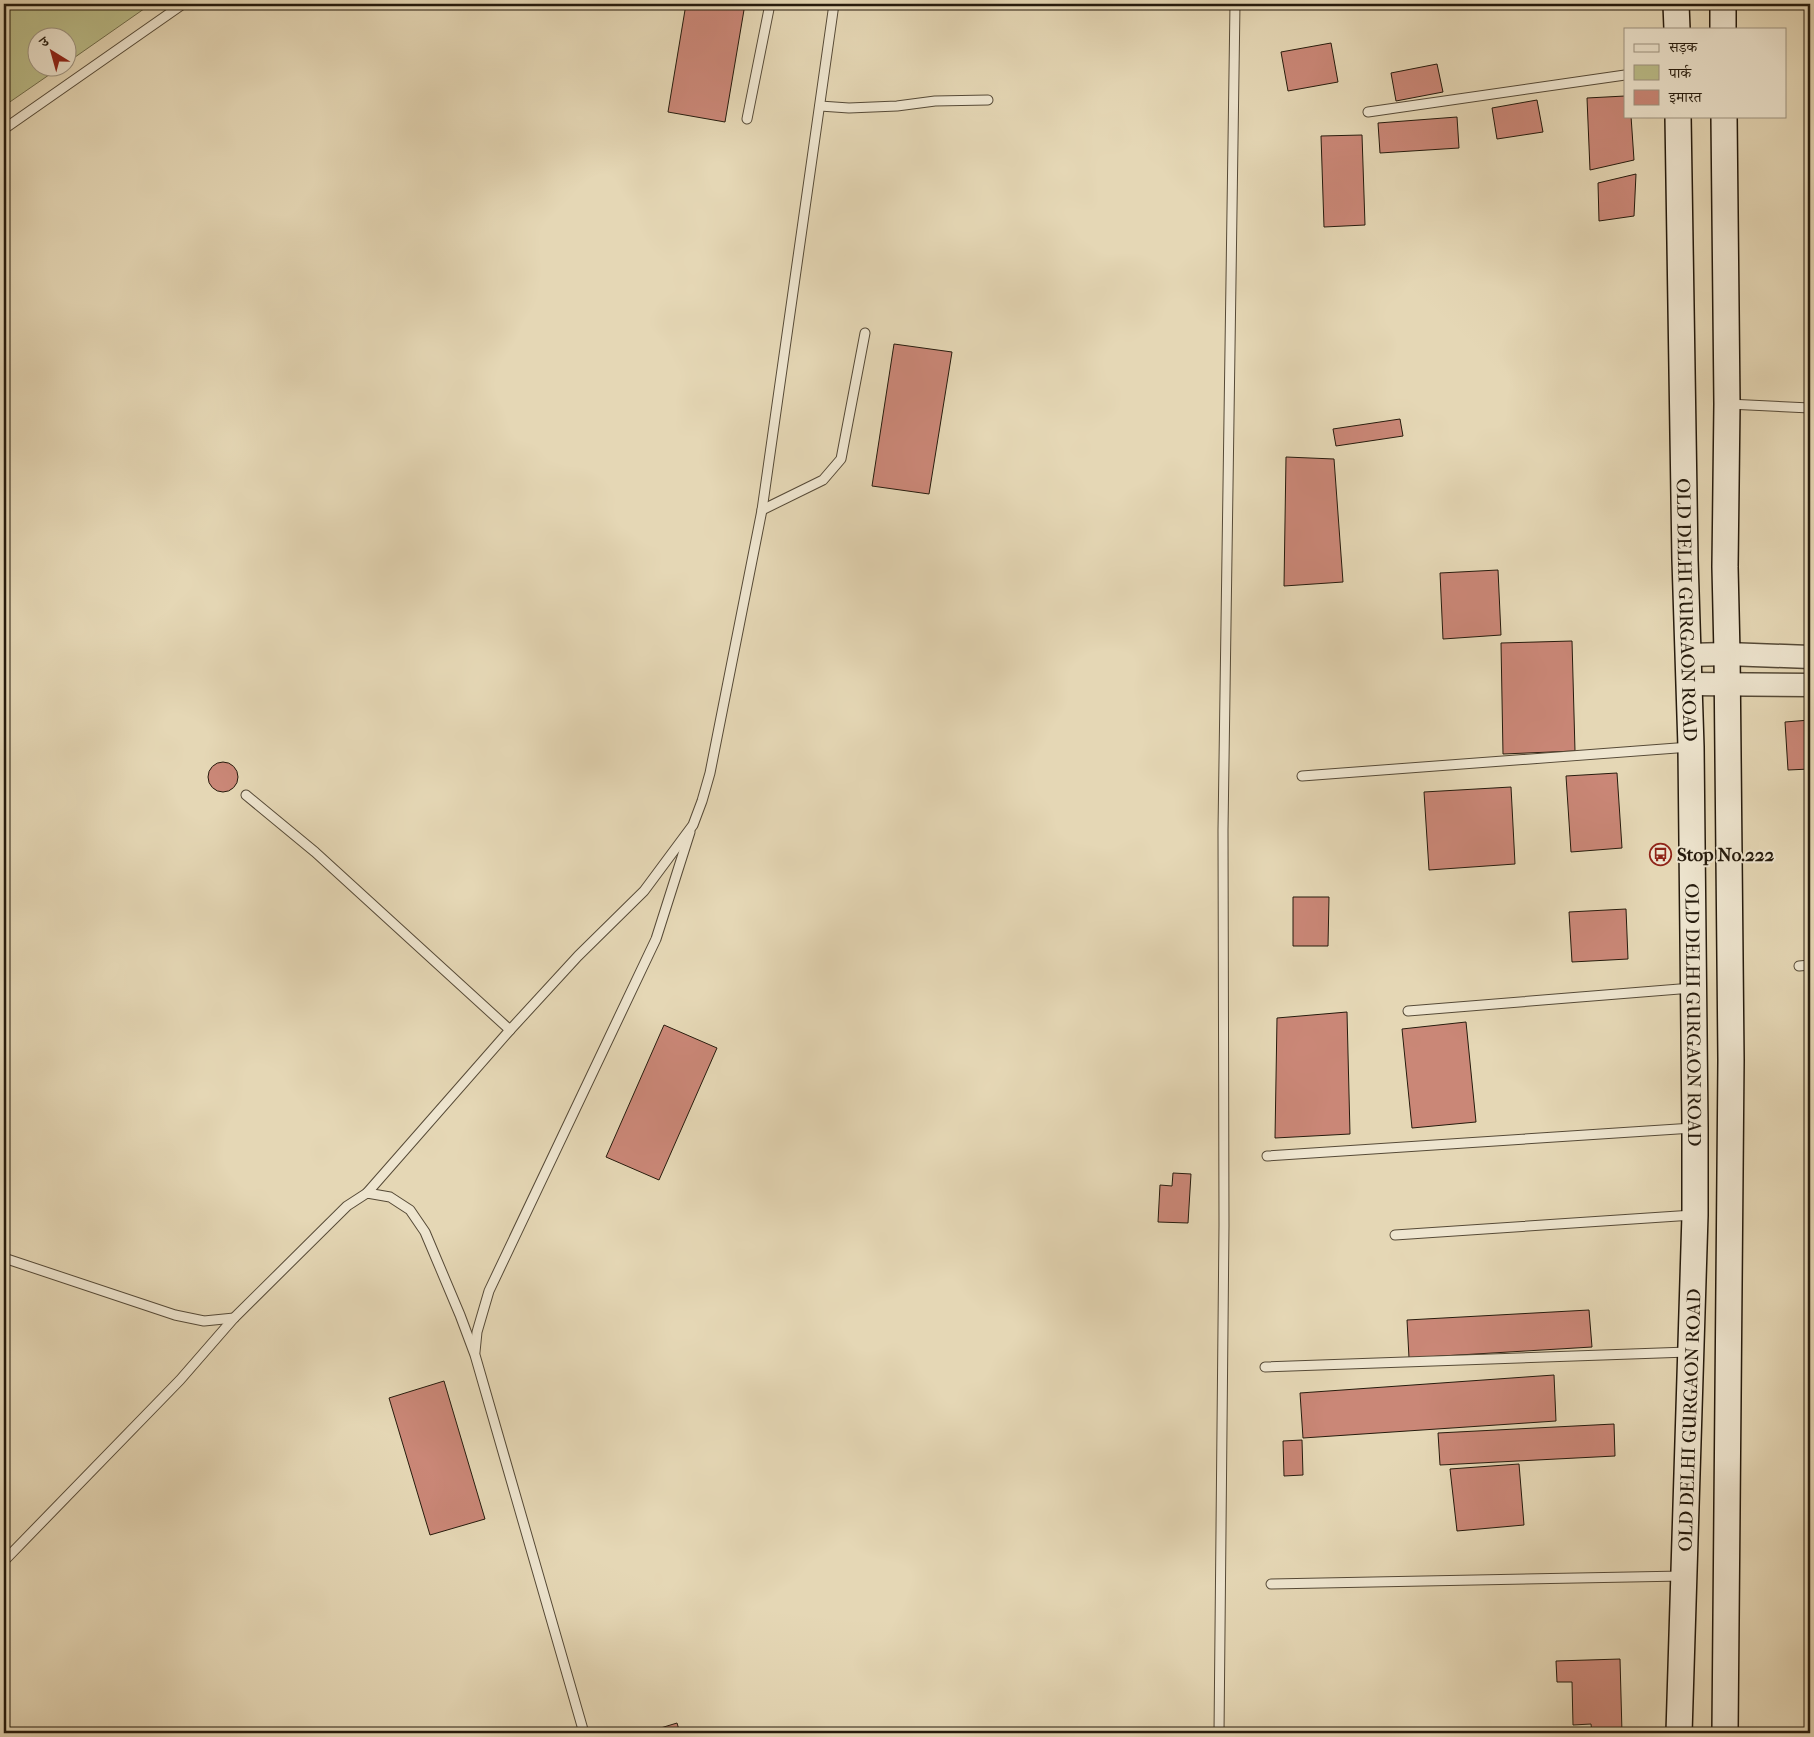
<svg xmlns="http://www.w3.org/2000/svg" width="1814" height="1737" font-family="'IM FELL French Canon','Noto Serif Devanagari',serif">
	<rect width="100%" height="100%" fill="#e5d7b5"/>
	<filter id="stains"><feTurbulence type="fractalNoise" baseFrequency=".004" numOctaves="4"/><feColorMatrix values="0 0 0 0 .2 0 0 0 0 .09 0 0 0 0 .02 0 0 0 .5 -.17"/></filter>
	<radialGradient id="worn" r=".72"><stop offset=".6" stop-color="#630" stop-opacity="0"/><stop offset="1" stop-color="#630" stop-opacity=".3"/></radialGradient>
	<polygon fill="#bbbd89" stroke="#706c4b" points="4,4 151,4 68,62 68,38 38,38 38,68 59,68 4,106"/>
	<g fill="#ca8777" stroke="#261b0d">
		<polygon points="686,4 745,4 725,122 668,112"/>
		<polygon points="1331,43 1338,82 1288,91 1281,52"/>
		<polygon points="1437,64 1443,92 1396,101 1391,73"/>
		<polygon points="1625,96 1625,116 1631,116 1634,160 1590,170 1587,98"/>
		<polygon points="1537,100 1543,132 1497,139 1492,108"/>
		<polygon points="1457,117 1459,148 1380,153 1378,123"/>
		<polygon points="1362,135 1365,225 1324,227 1321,136"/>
		<polygon points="1636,174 1634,216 1599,221 1598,183"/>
		<polygon points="894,344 952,352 929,494 872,486"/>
		<polygon points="1400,419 1403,436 1336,446 1333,429"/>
		<polygon points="1286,457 1334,459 1343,582 1284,586"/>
		<polygon points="1498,570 1501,635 1443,639 1440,573"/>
		<polygon points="1572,641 1575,751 1503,754 1501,643"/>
		<polygon points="1810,720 1810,769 1788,770 1785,722"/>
		<circle cx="223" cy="777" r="15"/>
		<polygon points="1617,773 1622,848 1571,852 1566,776"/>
		<polygon points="1511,787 1515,864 1429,870 1424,792"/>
		<polygon points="1293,897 1329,897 1328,946 1293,946"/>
		<polygon points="1626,909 1628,959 1572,962 1569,912"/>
		<polygon points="1347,1012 1350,1134 1275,1138 1277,1018"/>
		<polygon points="1466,1022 1476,1122 1412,1128 1402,1029"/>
		<polygon points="664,1025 717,1048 659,1180 606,1157"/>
		<polygon points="1173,1173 1191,1174 1188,1223 1158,1222 1160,1185 1172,1186"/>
		<polygon points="1589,1310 1592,1347 1409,1358 1407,1320"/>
		<polygon points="1554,1375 1556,1421 1303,1438 1300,1393"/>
		<polygon points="444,1381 485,1519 430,1535 389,1398"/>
		<polygon points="1614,1424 1615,1456 1440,1465 1438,1433"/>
		<polygon points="1302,1440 1303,1475 1284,1476 1283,1441"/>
		<polygon points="1519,1464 1524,1525 1457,1531 1450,1469"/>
		<polygon points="1620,1659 1622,1733 1592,1733 1591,1724 1573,1725 1572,1682 1557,1682 1556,1661"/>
		<polygon points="677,1723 680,1733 644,1733"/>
	</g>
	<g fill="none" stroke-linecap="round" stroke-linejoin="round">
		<defs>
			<g id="service">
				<polyline points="820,106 849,108 897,106 935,101 988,100"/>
				<polyline points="1368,112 1625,75"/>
				<polyline points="747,119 770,4"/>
				<polyline points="4,129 183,4"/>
				<polyline points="1728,404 1810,408"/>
				<polyline points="762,510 823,480 841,459 865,333"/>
				<polyline points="1302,776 1690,747"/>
				<polyline points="246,795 315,852 510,1030"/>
				<polyline points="1799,966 1810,965"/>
				<polyline points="1408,1011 1692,988"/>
				<polyline points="1267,1156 1693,1128"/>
				<polyline points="367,1193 510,1030 578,956 644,891 693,825 702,801 710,773 762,510 834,4"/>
				<polyline points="1395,1235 1693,1215"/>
				<polyline points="4,1258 175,1315 204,1321 234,1318"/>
				<polyline points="475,1352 477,1332 489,1291 656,939 690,832"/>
				<polyline points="1265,1367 1688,1352"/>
				<polyline points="4,1561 180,1380 234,1318 347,1206 367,1193 390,1197 410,1210 425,1232 460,1315 475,1355 584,1733"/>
				<polyline points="1271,1584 1683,1576"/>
				<polyline points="1219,1733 1224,1225 1223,830 1235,4"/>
			</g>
			<g id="tertiary">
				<polyline points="1688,655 1727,654 1810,657"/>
				<polyline points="1689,684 1810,685"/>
			</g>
			<g id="secondary">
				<polyline points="1676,4 1677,29"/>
				<polyline points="1723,4 1723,29"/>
				<path id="s1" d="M1678 116 1685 560 1691 747 1695 1127V1215L1679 1733"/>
				<polyline points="1724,116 1727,404 1725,567 1727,654 1731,1060 1725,1733"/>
			</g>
		</defs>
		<use href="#service" stroke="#564a37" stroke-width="11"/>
		<use href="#tertiary" stroke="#564a37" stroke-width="25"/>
		<use href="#secondary" stroke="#261b0d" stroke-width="28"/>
		<use href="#service" stroke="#eee5cf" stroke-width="9"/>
		<use href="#tertiary" stroke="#eee5cf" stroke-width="22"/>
		<use href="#secondary" stroke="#eee5cf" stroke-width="25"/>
	</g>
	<defs>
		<symbol id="bus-ring" viewBox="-11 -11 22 22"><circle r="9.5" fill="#eee5cf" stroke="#8f2418" stroke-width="1.5"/><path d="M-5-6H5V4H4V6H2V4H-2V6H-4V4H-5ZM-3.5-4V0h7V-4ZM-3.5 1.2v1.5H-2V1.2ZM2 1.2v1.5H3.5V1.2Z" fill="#8f2418"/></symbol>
	</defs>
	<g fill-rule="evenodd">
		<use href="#bus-ring" x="1648" y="842" width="25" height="25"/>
	</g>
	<g text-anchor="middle" stroke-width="4" stroke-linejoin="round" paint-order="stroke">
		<g font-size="19" fill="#261b0d" stroke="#eee5cf">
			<text dy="7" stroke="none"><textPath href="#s1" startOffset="494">OLD DELHI GURGAON ROAD</textPath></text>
			<text dy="7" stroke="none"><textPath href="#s1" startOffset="899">OLD DELHI GURGAON ROAD</textPath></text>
			<text transform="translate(1689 1420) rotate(-88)" y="7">OLD DELHI GURGAON ROAD</text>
		</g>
		<g font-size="19" font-weight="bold" fill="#261b0d" stroke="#eee5cf" text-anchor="start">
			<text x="1677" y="861">Stop No.222</text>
		</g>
	</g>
	<rect width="1814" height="1737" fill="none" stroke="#e5d7b5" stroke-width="20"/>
	<rect x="5" y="5" width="1804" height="1727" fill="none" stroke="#261b0d" stroke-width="2.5"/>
	<rect x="10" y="10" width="1794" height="1717" fill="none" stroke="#261b0d"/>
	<rect x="1624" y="28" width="162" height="90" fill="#eee5cf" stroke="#9e9481"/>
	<rect x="1634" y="44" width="25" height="8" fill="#eee5cf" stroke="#9e9481"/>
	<text x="1669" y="52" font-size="15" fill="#261b0d">सड़क</text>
	<rect x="1634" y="65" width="25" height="15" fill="#bbbd89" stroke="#9e9481"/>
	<text x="1669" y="78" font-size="15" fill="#261b0d">पार्क</text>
	<rect x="1634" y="90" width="25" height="15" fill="#ca8777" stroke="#9e9481"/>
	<text x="1669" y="102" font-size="15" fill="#261b0d">इमारत</text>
	<g transform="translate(52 52) rotate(323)"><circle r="24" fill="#eee5cf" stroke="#9e9481"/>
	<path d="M0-4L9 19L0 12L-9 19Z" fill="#8f2418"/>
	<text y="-8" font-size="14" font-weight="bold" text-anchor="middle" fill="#261b0d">उ</text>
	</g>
	<rect width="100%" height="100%" filter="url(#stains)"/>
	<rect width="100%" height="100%" fill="url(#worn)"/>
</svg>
